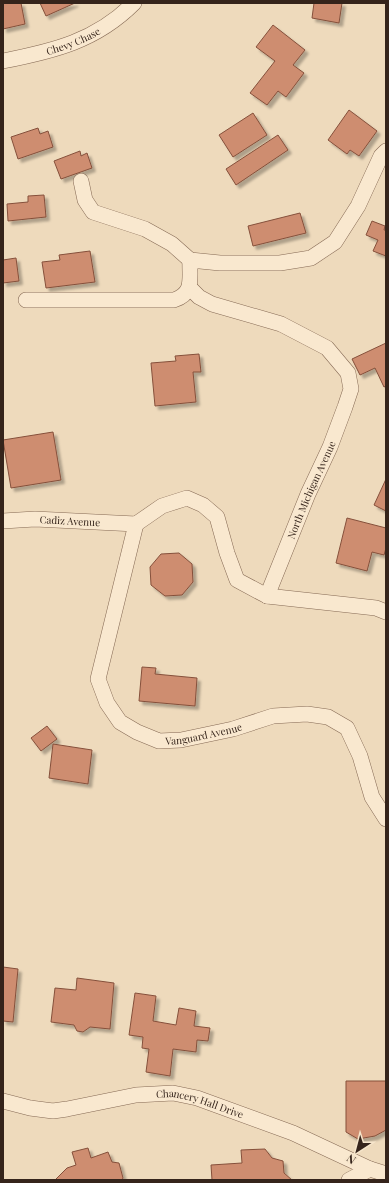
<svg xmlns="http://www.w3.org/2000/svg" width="389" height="1183" font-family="'Playfair Display',serif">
	<defs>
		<filter id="shadow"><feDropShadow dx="3.5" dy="3.5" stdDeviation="1" flood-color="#0004"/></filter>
	</defs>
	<rect width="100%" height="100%" fill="#eedabc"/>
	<g fill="#ce8d70" stroke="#85503b" filter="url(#shadow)">
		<polygon points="3,3 21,3 25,24 3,29"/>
		<polygon points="40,3 75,3 46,16"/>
		<polygon points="314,3 342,3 339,23 312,18"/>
		<polygon points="273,25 305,50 293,65 304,73 286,97 278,91 267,105 250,93 275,61 256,47"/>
		<polygon points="349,110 377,131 359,156 350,150 347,154 328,140"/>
		<polygon points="253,113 267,135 233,157 219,135"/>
		<polygon points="38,128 40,134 48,131 53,147 18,159 11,137"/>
		<polygon points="278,135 288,150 236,185 226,169"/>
		<polygon points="80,151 81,156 87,153 92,168 61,179 54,161"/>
		<polygon points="44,195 46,217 8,221 7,204 28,202 28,196"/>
		<polygon points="300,213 306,233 253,246 248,226"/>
		<polygon points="372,221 385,226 384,230 386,230 386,256 373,251 378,240 366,235"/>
		<polygon points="90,251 95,282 46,288 42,262 60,260 59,255"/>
		<polygon points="16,258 19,281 3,283 3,260"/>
		<polygon points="386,343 386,386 384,387 375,368 360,375 352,359"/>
		<polygon points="199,354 201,372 193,372 196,402 155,406 151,363 176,361 175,356"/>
		<polygon points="53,432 61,480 11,488 3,440"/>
		<polygon points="386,479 386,511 374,505"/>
		<polygon points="347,518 386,528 386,548 384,555 372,552 367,571 336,563"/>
		<polygon points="179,553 192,564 193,582 182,595 165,596 151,585 150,567 161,554"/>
		<polygon points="142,667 156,668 155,674 197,678 195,706 139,701"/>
		<polygon points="47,726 57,739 41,751 31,738"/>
		<polygon points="53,744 92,750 88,784 49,778"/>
		<polygon points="3,967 18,969 13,1022 3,1021"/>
		<polygon points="77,978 114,983 110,1029 90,1027 83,1032 77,1031 74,1025 51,1022 55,988 76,990"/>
		<polygon points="135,993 156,996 153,1021 176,1025 179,1008 196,1011 194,1026 210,1028 208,1041 197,1040 196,1052 173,1049 170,1076 146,1072 149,1049 142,1048 143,1037 129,1035"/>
		<polygon points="346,1081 386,1081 386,1130 375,1136 358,1139 346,1132"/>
		<polygon points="88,1148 91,1158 108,1152 112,1162 119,1163 123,1178 122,1180 55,1180 67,1168 76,1165 72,1152"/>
		<polygon points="265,1149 272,1158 283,1161 284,1173 292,1180 212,1180 211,1165 242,1163 241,1150"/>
	</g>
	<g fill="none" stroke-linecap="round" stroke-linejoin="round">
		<defs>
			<g id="minor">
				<path id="s1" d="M3 61C54 51 96 41 134 3"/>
				<polyline points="81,181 85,200 93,212 145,229 172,244 190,260"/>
				<path d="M26 300H174C195 293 189 278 190 260L220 263H280L311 258 335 242 358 206 381 156 386 151"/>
				<path id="s2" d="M3 521 35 519 136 524"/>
				<path id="s3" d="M136 524 162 506 187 498 203 505 217 517 227 553 237 580 267 596 308 494 330 447 345 407 351 389 348 373 327 348 281 324 212 304 199 297 190 288"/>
				<path id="s4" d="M136 524 98 679 107 703 120 722 137 732 159 741 181 740 233 729 273 716 307 714 328 717 347 728 360 756 372 797 386 819"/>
				<polyline points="267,596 376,608 386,612"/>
				<path id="s5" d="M3 1101 30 1108 53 1111 67 1109 136 1095 173 1093 197 1098 293 1133 370 1169 386 1174"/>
				<polyline points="349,1180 370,1169"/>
			</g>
		</defs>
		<use href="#minor" stroke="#866a55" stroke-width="16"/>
		<use href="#minor" stroke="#f9e8cf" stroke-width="15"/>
	</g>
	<g text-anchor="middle" stroke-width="3.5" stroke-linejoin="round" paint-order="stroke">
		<g font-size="10" fill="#35241b" stroke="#f6e5cb">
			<text dy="4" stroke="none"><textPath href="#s1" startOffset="73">Chevy Chase</textPath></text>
			<text dy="4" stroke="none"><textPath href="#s3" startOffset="309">North Michigan Avenue</textPath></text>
			<text dy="4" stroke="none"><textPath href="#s2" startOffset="67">Cadiz Avenue</textPath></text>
			<text dy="4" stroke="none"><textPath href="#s4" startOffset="297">Vanguard Avenue</textPath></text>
			<text dy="4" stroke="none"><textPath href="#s5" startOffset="201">Chancery Hall Drive</textPath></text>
		</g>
	</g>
	<rect width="389" height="1183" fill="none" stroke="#35241b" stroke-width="8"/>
	<g transform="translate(357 1151) rotate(216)" stroke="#f6e5cb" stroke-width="3" paint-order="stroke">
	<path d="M0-3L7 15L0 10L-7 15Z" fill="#35241b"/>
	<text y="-6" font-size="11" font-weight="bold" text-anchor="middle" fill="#35241b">N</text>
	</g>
</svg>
